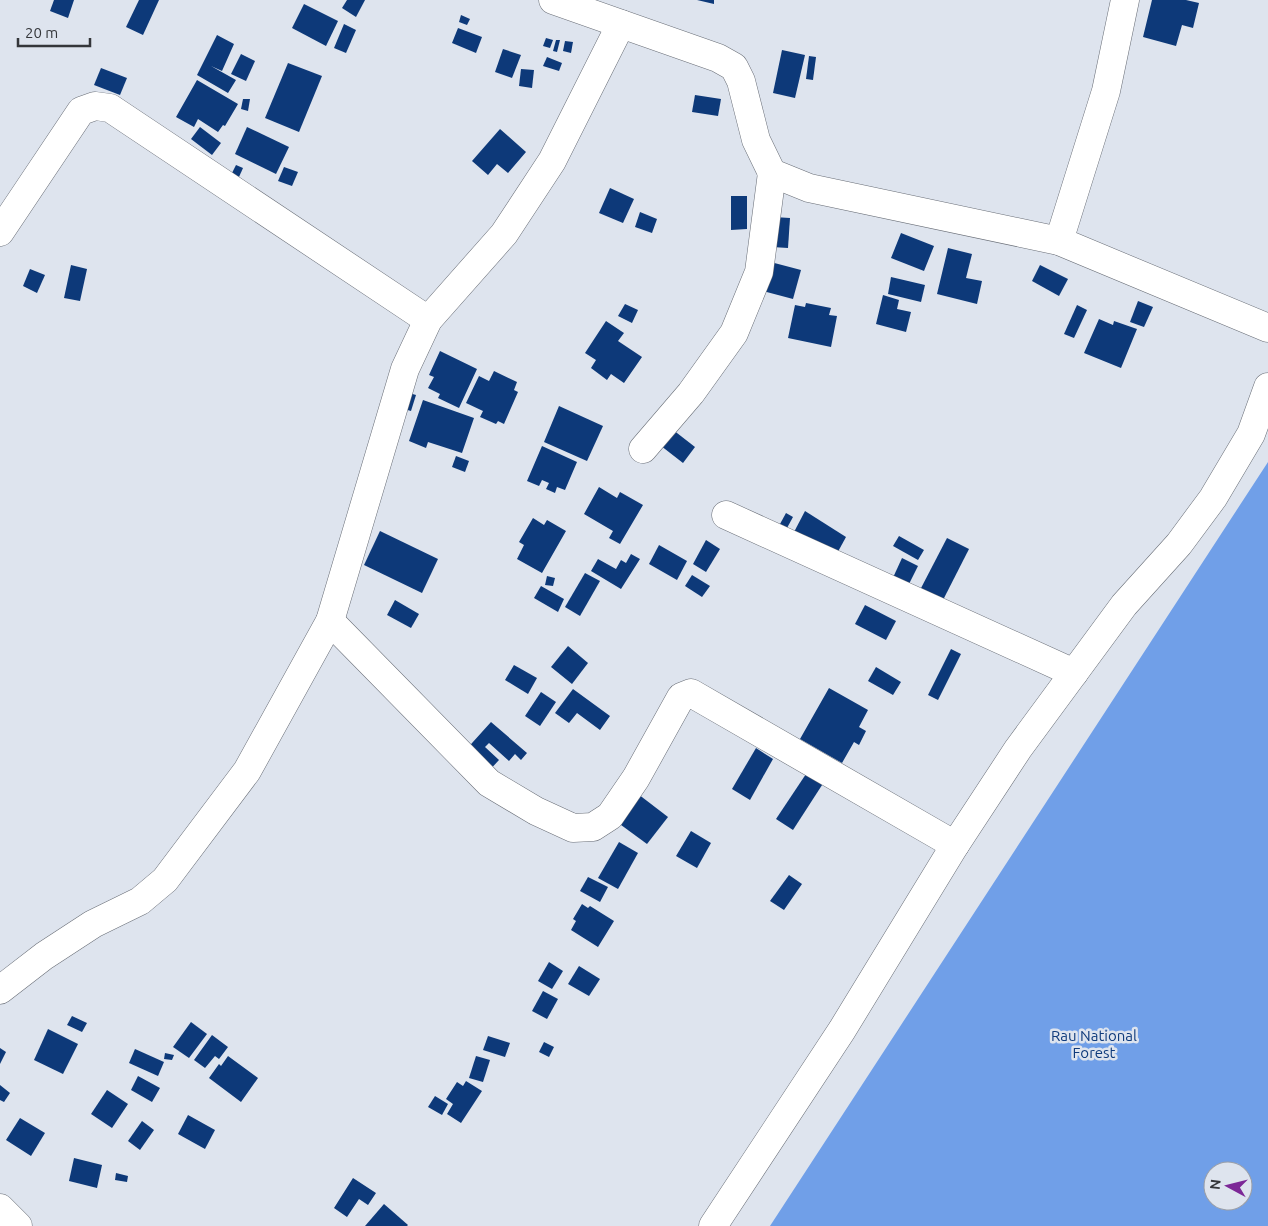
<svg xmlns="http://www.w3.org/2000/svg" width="1268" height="1226" font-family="Ubuntu,sans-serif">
	<rect width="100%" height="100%" fill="#dee4ee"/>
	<path fill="#709fe8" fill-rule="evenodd" d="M1268 462V1226H770ZM1213 1171H1243V1201H1213Z"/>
	<g fill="#0d3979">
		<polygon points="54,0 74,0 68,18 50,11"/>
		<polygon points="139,0 159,0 143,35 126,27"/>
		<polygon points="347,0 365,0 356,17 342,8"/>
		<polygon points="697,0 714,0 714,4"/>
		<polygon points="1152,0 1186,0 1199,3 1193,28 1182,25 1176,46 1143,37"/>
		<polygon points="304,4 338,21 326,46 292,28"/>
		<polygon points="461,15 470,19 467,25 459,22"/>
		<polygon points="344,24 356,30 346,53 334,48"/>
		<polygon points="458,28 482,37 476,53 452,43"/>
		<polygon points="217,35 234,44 222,71 211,66 236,80 228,93 197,75"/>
		<polygon points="546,38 553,40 550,48 543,46"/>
		<polygon points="556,40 560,40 557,52 553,51"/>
		<polygon points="565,41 573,42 571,53 563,51"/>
		<polygon points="503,49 521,55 512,78 495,72"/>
		<polygon points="782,50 805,55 795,98 773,93"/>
		<polygon points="241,54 255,61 246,81 231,74"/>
		<polygon points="809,56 816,57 813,80 806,79"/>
		<polygon points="547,57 562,63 559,71 543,66"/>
		<polygon points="288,63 322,76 299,132 265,118"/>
		<polygon points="101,68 127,78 120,95 94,85"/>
		<polygon points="521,69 534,70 532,88 519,86"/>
		<polygon points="197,80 238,104 225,126 223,125 218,132 198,119 194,127 176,117"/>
		<polygon points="695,95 721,99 718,116 692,112"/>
		<polygon points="243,99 250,99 248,111 241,109"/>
		<polygon points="200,127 221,143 212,155 191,139"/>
		<polygon points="247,127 289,147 276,174 235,154"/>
		<polygon points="500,129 526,152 508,173 497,164 488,175 472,161"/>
		<polygon points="236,165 243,168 239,177 232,173"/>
		<polygon points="284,167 298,172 292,186 278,181"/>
		<polygon points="610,188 634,199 623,223 599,213"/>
		<polygon points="731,196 747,196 747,229 731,230"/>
		<polygon points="640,212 657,219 652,233 635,227"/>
		<polygon points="774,217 790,218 788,248 772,247"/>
		<polygon points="901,233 934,246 924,271 891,258"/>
		<polygon points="948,248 972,254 966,278 982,281 977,304 937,294"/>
		<polygon points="763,260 801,270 793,299 755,289"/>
		<polygon points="71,265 87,269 80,301 64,298"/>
		<polygon points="1040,265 1068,279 1059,296 1032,281"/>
		<polygon points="30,269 45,275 37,293 23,286"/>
		<polygon points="891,277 925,285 921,302 888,294"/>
		<polygon points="883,295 899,300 897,309 911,312 906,332 876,324"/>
		<polygon points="1138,301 1153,307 1144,327 1130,322"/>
		<polygon points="806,303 831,308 829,315 837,316 831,347 788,338 795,305 805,307"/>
		<polygon points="625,304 638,310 632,323 618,316"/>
		<polygon points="1077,305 1087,310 1074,338 1064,334"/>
		<polygon points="1099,319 1113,325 1114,321 1137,329 1121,368 1084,353"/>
		<polygon points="606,321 624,333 618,341 642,357 624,383 611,374 607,380 591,368 596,360 585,353"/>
		<polygon points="440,351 477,369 459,408 438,398 440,394 428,388 434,377 429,375"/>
		<polygon points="494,371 517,382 514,390 518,392 504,424 498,421 496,424 480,417 483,411 466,403 479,376 489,381"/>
		<polygon points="402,391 416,395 411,411 397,407"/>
		<polygon points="423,400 474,418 462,453 428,442 426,448 409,441"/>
		<polygon points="559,406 603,426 587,461 544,442"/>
		<polygon points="668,426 695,447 683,463 656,442"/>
		<polygon points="542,446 577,462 565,490 557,487 555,493 546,489 549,483 542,480 539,486 527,481"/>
		<polygon points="456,456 469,461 465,472 452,467"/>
		<polygon points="599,487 617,498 620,492 643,505 620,544 609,538 613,531 584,514"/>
		<polygon points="805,511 846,537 834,559 793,534"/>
		<polygon points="786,513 793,517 787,528 780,524"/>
		<polygon points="533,518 544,525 547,520 566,531 542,573 517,559 524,545 519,542"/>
		<polygon points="380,531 438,559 422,593 364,565"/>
		<polygon points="899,536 924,550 918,560 893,546"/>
		<polygon points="947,538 969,549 942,602 920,590"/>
		<polygon points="706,540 720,549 706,572 693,564"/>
		<polygon points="659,545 687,561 677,580 649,564"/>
		<polygon points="631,554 640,559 621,589 591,571 598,559 616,569 621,560 626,563"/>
		<polygon points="902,558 918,566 906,590 891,582"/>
		<polygon points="585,573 600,581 580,616 565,607"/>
		<polygon points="692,575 710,586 702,597 685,586"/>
		<polygon points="547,576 555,578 553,586 545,585"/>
		<polygon points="541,586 564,599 558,612 534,598"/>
		<polygon points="395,600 419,614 411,628 387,615"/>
		<polygon points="865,605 896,621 886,640 855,624"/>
		<polygon points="568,646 588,663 572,684 551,667"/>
		<polygon points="951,649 961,654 938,700 928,695"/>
		<polygon points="514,665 537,678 528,694 505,680"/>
		<polygon points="876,667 901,682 893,695 868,681"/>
		<polygon points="829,688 868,710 859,727 866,731 859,745 854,742 842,763 800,739"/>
		<polygon points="573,689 610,716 600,730 577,713 569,723 555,713"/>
		<polygon points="541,692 556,702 540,726 525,716"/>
		<polygon points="491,722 527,753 521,760 515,754 509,761 489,743 485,747 499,760 486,774 463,753"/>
		<polygon points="756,748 773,759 750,800 732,789"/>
		<polygon points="808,771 824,782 793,830 776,819"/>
		<polygon points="638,794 668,817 647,844 617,822"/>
		<polygon points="691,831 711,843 697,868 676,856"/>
		<polygon points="619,842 638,853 618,889 598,878"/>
		<polygon points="789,875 802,884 784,910 770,901"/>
		<polygon points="588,877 608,887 600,902 580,891"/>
		<polygon points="582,904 588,908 590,906 614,921 598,947 571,930 576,921 573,919"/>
		<polygon points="549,962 563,971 552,989 538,981"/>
		<polygon points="579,966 600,979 589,996 568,984"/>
		<polygon points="543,991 558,999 547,1019 532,1011"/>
		<polygon points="72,1016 87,1023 82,1032 67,1025"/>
		<polygon points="191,1022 207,1034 189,1058 173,1047"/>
		<polygon points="48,1029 78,1044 63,1074 34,1060"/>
		<polygon points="212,1035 228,1047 219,1059 215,1056 205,1068 194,1060"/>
		<polygon points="488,1036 510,1043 505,1057 483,1050"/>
		<polygon points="544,1042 554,1047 549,1057 539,1052"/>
		<polygon points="0,1048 6,1052 0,1064"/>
		<polygon points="135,1049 164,1062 158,1076 129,1063"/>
		<polygon points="165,1053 174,1055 172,1060 164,1059"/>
		<polygon points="228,1056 258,1078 241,1102 209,1078 219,1064 221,1066"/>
		<polygon points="476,1056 490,1060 483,1082 469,1078"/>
		<polygon points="138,1076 160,1088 152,1102 131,1090"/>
		<polygon points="466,1081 482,1091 461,1123 447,1114 453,1104 446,1099 457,1082 463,1086"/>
		<polygon points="0,1085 10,1093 4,1102 0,1100"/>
		<polygon points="107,1090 128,1104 112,1128 91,1114"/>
		<polygon points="435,1096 448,1104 442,1115 428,1107"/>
		<polygon points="188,1115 215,1130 205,1149 178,1134"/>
		<polygon points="20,1118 45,1133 31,1156 6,1140"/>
		<polygon points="142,1121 154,1130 140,1150 128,1141"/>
		<polygon points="74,1158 102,1165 97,1188 69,1181"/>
		<polygon points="116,1173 128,1176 127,1182 115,1180"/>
		<polygon points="353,1178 376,1193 368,1205 359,1199 347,1217 334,1208"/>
		<polygon points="384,1204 408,1225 407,1226 365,1226"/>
	</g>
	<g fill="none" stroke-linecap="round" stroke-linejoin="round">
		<defs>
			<g id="minor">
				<polyline points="553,0 718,58 734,67 741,81 756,140 772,173 809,188 1059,241 1268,328"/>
				<polyline points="0,232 81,111 95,106 110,108 428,320"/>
				<polyline points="1059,241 1106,91 1125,0"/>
				<polyline points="643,449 691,393 734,333 759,272 772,173"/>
				<polyline points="726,515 1074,673"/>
				<polyline points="330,621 489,783 536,811 573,828 593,827 610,816 636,778 681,697 691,693 955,845"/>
				<polyline points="0,990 44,956 93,924 140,901 165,880 247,771 330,621 405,369 428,320 504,234 552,161 621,24"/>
				<polyline points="0,1208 18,1226"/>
				<polyline points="713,1226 842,1030 955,845 1018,749 1124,605 1179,544 1213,498 1251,434 1268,387"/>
			</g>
		</defs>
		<use href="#minor" stroke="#696e77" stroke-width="29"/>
		<use href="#minor" stroke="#fff" stroke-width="28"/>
	</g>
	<g text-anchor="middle" stroke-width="5" stroke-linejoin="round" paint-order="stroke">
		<g font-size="15" fill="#0f3b7c" stroke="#dee4ee">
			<text x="1094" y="1041">Rau National<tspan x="1094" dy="17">Forest</tspan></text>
		</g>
	</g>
	<g transform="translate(1228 1186) rotate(277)"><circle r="24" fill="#dee4ee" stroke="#9a9ea6"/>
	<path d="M0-4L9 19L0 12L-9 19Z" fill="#7c2897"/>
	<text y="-8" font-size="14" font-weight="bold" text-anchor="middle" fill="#34363a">N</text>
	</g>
	<path d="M18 38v8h72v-8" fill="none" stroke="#34363a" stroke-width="2.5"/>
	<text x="25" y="38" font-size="15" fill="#34363a" stroke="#dee4ee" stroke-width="4" paint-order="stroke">20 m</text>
</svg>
